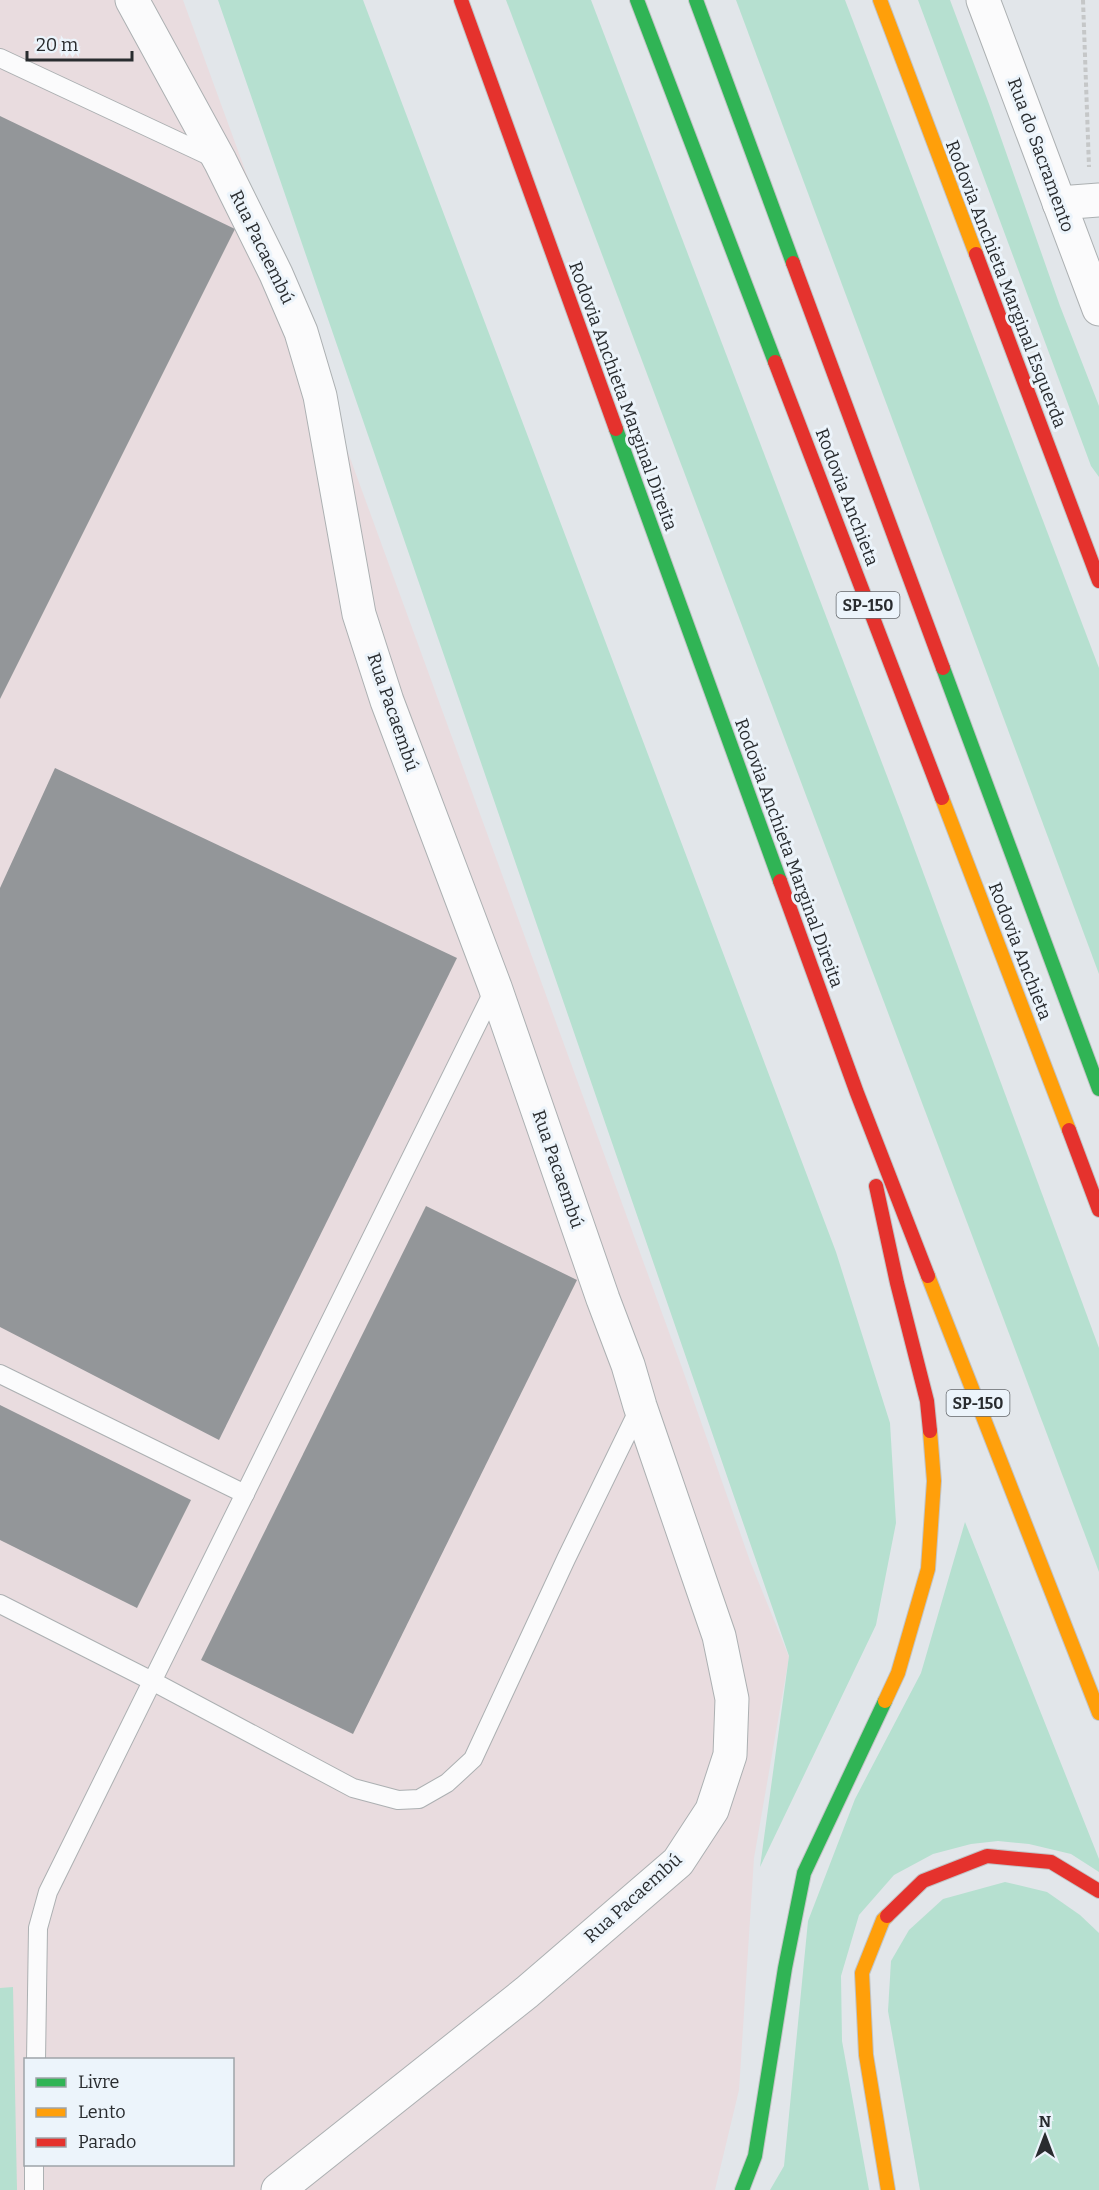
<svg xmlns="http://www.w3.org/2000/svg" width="1099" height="2190" font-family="Bitter,serif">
	<rect width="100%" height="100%" fill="#e2e6ea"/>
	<path fill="#e9dcdf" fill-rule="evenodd" d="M0 0H183L681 1365 750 1561 789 1657 754 1858 739 2090 715 2190H0ZM26 2060H232V2164H26Z"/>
	<g fill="#b6e0d0">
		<polygon points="218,0 363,0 836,1252 890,1423 896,1523 876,1625 760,1867 789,1656"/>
		<polygon points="506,0 591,0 903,818 1099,1348 1099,1572"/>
		<polygon points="736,0 845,0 1099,668 1099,974"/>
		<polygon points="918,0 950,0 989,104 1060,306 1099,406 1099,477 1091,466"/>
		<polygon points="965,1522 1099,1859 1099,1872 1071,1854 1029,1844 998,1841 971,1844 933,1854 894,1875 859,1915 841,1976 842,2041 869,2190 770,2190 784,2166 808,1921 855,1799 921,1673"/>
		<polygon points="1005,1882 1047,1892 1080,1915 1099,1933 1099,2190 920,2190 888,2011 891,1961 909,1930 943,1899"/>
		<polygon points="13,1987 17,2190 0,2190 0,1988"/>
	</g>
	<g fill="#939699">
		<polygon points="0,116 235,229 0,699"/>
		<polygon points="55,768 457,958 219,1440 0,1327 0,888"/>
		<polygon points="426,1206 577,1280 353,1734 201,1660"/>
		<polygon points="0,1405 191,1500 137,1608 0,1540"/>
	</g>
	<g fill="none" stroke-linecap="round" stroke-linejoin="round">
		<defs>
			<g id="lane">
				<polyline points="0,58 216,159"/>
				<polyline points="0,1374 245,1494"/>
				<polyline points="0,1604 152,1681 353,1788 398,1800 419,1799 447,1783 473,1759 566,1559 640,1407"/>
				<polyline points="36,2060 38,1928 48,1892 495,988"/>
				<polyline points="34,2190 34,2164"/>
			</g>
			<g id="street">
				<polyline points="132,0 220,161 276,274 301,332 320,396 359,614 387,701 495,987 603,1299 628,1365 640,1406 719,1636 732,1699 730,1755 712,1810 678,1862 527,1992 278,2190"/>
				<polyline points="983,0 1099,309"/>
				<polyline points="1059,203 1099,200"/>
			</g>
			<g id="fast">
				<polyline points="637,0 775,362"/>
				<polyline points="696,0 793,263"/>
				<polyline points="616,429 780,881"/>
				<polyline points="943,668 1099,1089"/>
				<polyline points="742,2190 755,2156 785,1968 804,1873 885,1701"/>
			</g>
			<g id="slow">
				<polyline points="880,0 976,254"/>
				<polyline points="942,798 1069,1130"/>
				<polyline points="928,1276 1099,1713"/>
				<polyline points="885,1701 898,1673 928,1569 934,1481 930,1431"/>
				<polyline points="887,1916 883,1920 862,1973 866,2055 888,2190"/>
			</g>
			<g id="jam">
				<polyline points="461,0 616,429"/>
				<polyline points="976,254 1099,581"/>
				<polyline points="793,263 943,668"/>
				<polyline points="775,362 942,798"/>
				<polyline points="780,881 857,1093 928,1276"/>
				<polyline points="1069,1130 1099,1210"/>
				<polyline points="876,1186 897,1283 927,1401 930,1431"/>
				<polyline points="887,1916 923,1881 987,1856 1051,1862 1099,1891"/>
			</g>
		</defs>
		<use href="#lane" stroke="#acb0b2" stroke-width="20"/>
		<use href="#street" stroke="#acb0b2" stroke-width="35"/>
		<use href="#fast" stroke="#c2c4c6" stroke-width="16"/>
		<use href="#slow" stroke="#c2c4c6" stroke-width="16"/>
		<use href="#jam" stroke="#c2c4c6" stroke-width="16"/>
		<polyline stroke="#c5c7c8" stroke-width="4" stroke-dasharray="4.5 3" stroke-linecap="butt" points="1083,0 1089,167"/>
		<use href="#lane" stroke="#fbfbfc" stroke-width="18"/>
		<use href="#street" stroke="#fbfbfc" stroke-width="33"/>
		<use href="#fast" stroke="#30b455" stroke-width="14"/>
		<use href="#slow" stroke="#ff9f0a" stroke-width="14"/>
		<use href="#jam" stroke="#e5322d" stroke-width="14"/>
	</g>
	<g text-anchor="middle" stroke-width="6" stroke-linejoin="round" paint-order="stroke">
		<g fill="#ecf4fb" stroke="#64686c" stroke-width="1.5">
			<rect x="836.5" y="592" width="63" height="26" rx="4.5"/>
			<rect x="946.5" y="1390" width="63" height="26" rx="4.5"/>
		</g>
		<g font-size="16" font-weight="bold" fill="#292c2f">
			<text x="868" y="611">SP-150</text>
			<text x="978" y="1409">SP-150</text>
		</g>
		<g font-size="18" fill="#292c2f" stroke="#ecf4fb">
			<text transform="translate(1041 155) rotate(70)" y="6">Rua do Sacramento</text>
			<text transform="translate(262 247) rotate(64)" y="6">Rua Pacaembú</text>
			<text transform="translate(1006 284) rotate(69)" y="6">Rodovia Anchieta Marginal Esquerda</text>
			<text transform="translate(623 396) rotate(70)" y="6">Rodovia Anchieta Marginal Direita</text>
			<text transform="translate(847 497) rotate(69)" y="6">Rodovia Anchieta</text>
			<text transform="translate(393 712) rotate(71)" y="6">Rua Pacaembú</text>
			<text transform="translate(789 853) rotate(70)" y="6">Rodovia Anchieta Marginal Direita</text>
			<text transform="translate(1020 951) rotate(69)" y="6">Rodovia Anchieta</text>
			<text transform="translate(558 1169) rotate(71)" y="6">Rua Pacaembú</text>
			<text transform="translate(633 1898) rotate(-42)" y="6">Rua Pacaembú</text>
		</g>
	</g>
	<rect x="24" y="2058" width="210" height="108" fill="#ecf4fb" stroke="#9ea4a9" stroke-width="1.5"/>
	<rect x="36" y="2078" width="30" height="9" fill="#30b455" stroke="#9ea4a9" stroke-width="1.5"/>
	<text x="78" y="2088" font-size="18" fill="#292c2f">Livre</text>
	<rect x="36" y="2108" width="30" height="9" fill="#ff9f0a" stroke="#9ea4a9" stroke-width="1.5"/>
	<text x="78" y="2118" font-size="18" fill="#292c2f">Lento</text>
	<rect x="36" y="2138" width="30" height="9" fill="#e5322d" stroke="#9ea4a9" stroke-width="1.5"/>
	<text x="78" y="2148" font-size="18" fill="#292c2f">Parado</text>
	<g transform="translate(1045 2136)" stroke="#ecf4fb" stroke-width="4.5" paint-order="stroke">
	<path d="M0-4.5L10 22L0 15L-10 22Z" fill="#292c2f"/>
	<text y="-9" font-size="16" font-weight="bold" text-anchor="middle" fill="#292c2f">N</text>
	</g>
	<path d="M27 51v9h105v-9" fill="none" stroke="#292c2f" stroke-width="3"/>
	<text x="36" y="51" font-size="18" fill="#292c2f" stroke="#ecf4fb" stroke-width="4.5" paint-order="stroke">20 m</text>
</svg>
